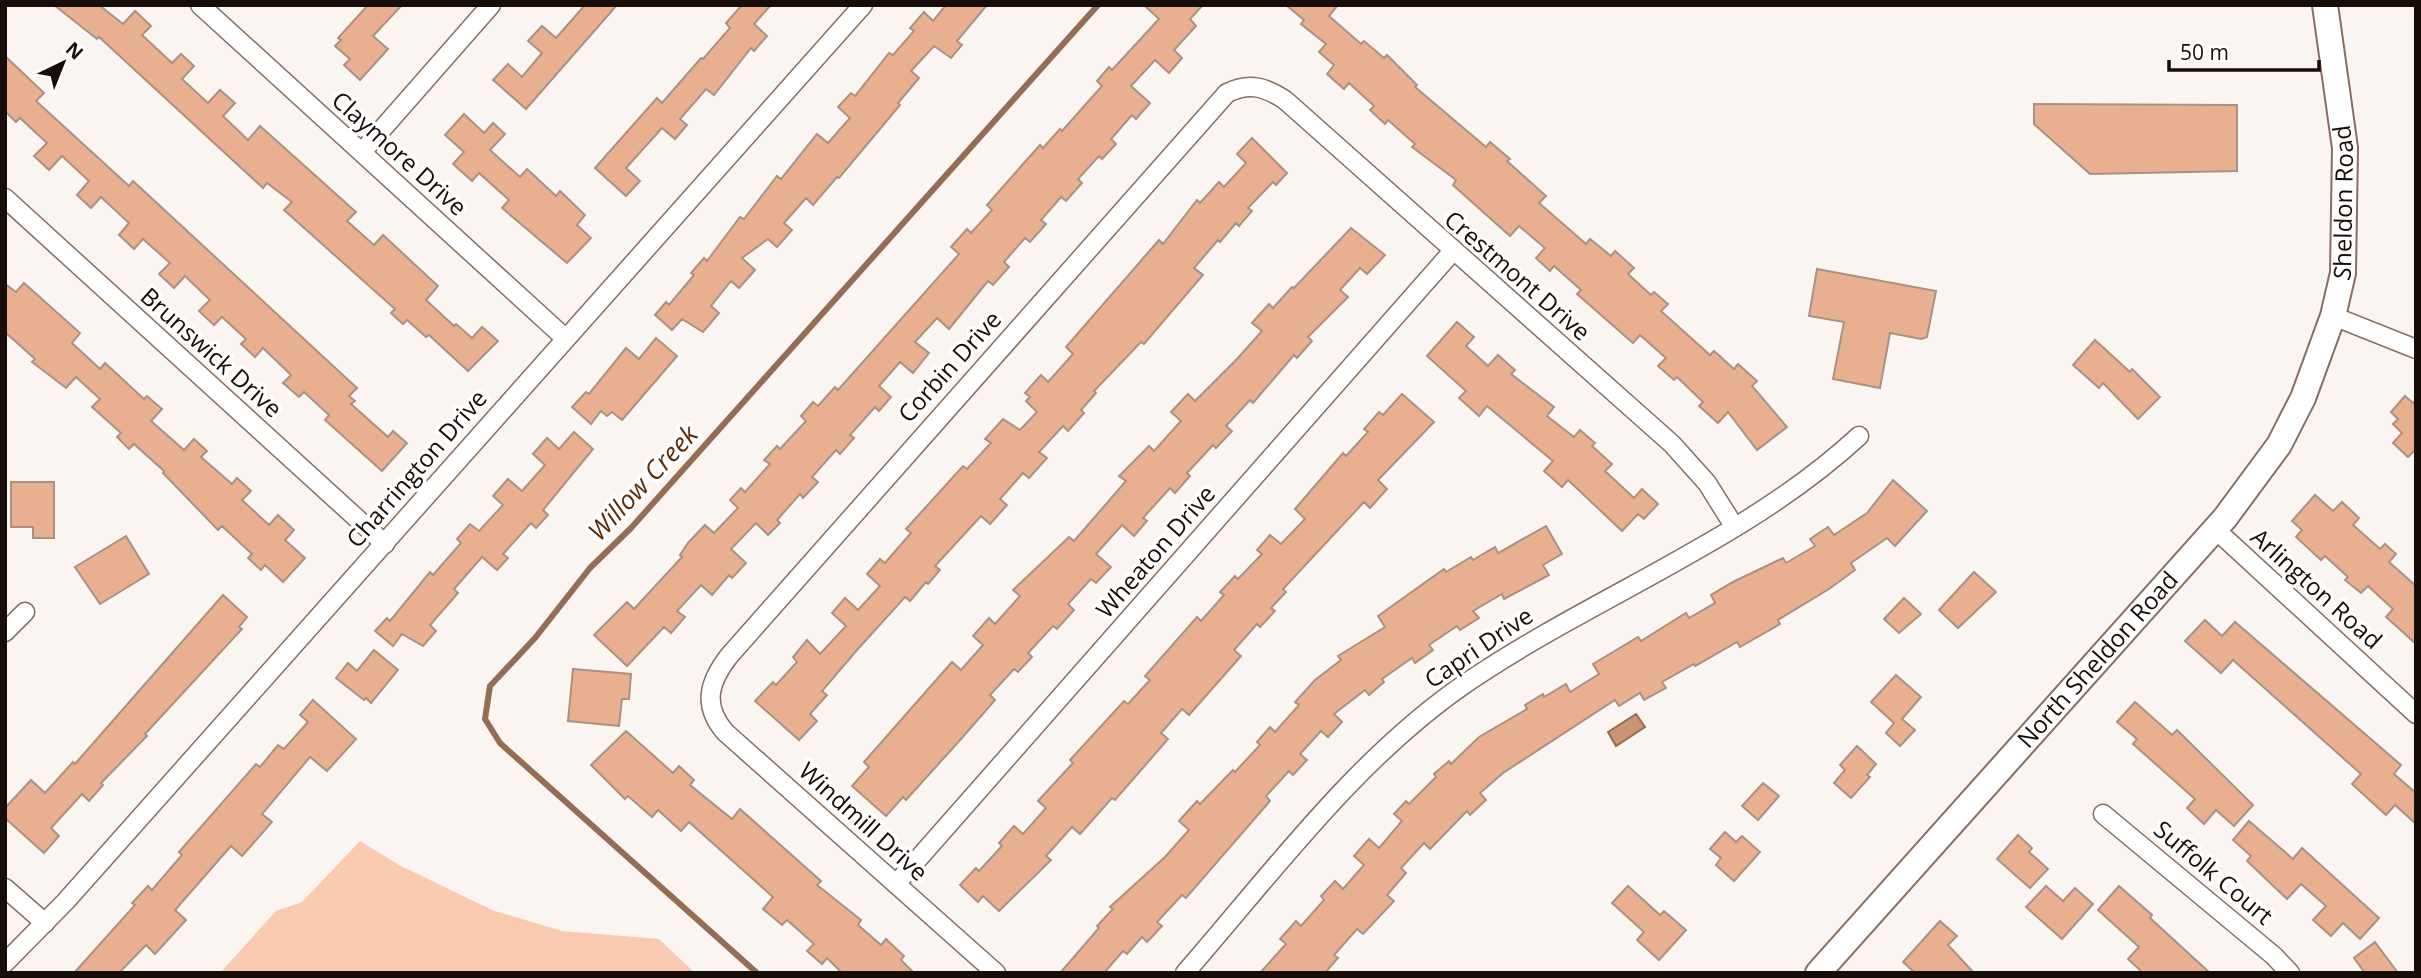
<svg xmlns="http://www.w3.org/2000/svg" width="2421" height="978" font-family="'Open Sans',sans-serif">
	<rect width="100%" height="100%" fill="#fbf5f2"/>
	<polygon fill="#f9caaf" points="360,841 399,865 492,910 562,931 659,939 695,973 220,973 276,911 302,902"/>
	<polygon fill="#cb9474" stroke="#956c54" stroke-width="2" points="1636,714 1645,727 1616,746 1608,732"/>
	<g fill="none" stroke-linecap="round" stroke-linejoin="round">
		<polyline stroke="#956c54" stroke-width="6" points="757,973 500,743 485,719 490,686 535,638 590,568 631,528 1098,5"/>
	</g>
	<g fill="#e8b090" stroke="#ab9182" stroke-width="2">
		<polygon points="54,5 99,5 123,24 135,11 151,26 142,35 172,63 181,54 194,66 182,79 208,103 220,90 235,103 223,116 248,140 260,126 356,212 347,221 374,245 383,235 438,286 426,300 454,326 456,324 472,338 482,327 498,341 468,371 429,335 426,337 407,320 403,324 391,313 395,309 284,210 292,202 267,183 263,188 99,37 97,39"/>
		<polygon points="368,5 402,5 373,36 388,49 360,80 344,65 350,59 335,46 341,40 338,38"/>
		<polygon points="585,5 617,5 526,109 493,80 508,64 522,77 542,53 528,41 542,26 556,38"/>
		<polygon points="742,5 771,5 754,24 767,36 754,51 751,48 714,95 706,89 680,119 687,125 675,139 662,128 626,168 640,181 626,196 595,168 657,98 662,103 701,58 703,59 730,28 726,23"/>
		<polygon points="946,5 987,5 957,41 962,45 951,58 934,46 911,71 919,78 898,103 900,105 839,178 837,177 813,205 806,198 784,223 792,230 777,247 768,239 742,258 755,270 739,288 731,281 711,306 719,313 703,332 682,319 672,330 655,315 666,302 669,305 694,275 691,273 704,258 707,261 740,217 744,219 777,176 781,179 817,134 828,143 850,118 838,107 851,93 855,96 889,53 893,55 914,31 910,28 924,12 933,21"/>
		<polygon points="1144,5 1203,5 1190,19 1196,26 1174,50 1182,58 1169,73 1155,60 1131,86 1150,103 1136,119 1132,115 1111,139 1116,144 1102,159 1099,156 1078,179 1082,183 1066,201 1061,197 1041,220 1046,224 1030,242 1025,238 1004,262 1009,267 993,285 988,281 949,329 937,318 915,342 929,353 913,373 900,362 879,386 891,397 879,411 875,407 850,435 854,438 840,454 836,450 812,477 818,482 803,498 800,494 777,520 780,523 768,535 756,523 731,549 746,563 732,578 729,575 712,595 701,585 677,611 685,617 671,633 664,627 627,666 594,635 627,602 634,609 682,557 680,555 688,543 705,525 714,533 738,508 730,500 741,488 745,492 770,464 764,460 777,446 780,449 806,421 801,416 813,402 818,406 835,387 838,390 959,254 951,247 967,229 971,233 992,210 987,205 1023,164 1040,145 1043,148 1060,129 1062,131 1102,86 1097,81 1109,67 1112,70 1159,19"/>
		<polygon points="1286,5 1338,5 1329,16 1361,44 1364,41 1384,58 1387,55 1417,85 1415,87 1486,147 1490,142 1510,159 1507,161 1546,196 1539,203 1586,244 1590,239 1611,256 1615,251 1634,268 1628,274 1651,295 1654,292 1668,304 1661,311 1710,355 1714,351 1734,369 1738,364 1757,381 1752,386 1787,427 1757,450 1728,412 1718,423 1699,406 1703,402 1677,377 1674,380 1658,366 1666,358 1640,335 1633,343 1577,294 1581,290 1554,266 1550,271 1536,258 1545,248 1519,226 1510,236 1453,185 1456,180 1412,147 1415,144 1388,120 1385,124 1370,110 1374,106 1349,83 1344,89 1327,74 1334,65 1319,52 1326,44 1301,24 1304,20"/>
		<polygon points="5,56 44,93 36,101 129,186 133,181 357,388 349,396 355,401 351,404 388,437 393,431 407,443 382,471 325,420 329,415 304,392 299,397 283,383 291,375 263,348 255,357 241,344 246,339 222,317 214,325 199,311 210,300 185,276 174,288 159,274 170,263 143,239 134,249 119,235 129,223 101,197 91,208 77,195 89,181 62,156 49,170 34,156 47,143 20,118 16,122 5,111"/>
		<polygon points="2034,104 2237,105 2237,171 2090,174 2034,124"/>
		<polygon points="464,114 484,133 493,123 505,134 490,150 520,177 527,169 556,196 560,191 585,215 577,225 591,238 567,263 502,208 509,200 479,173 472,181 453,164 464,152 445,135"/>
		<polygon points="1252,138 1287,173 1276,185 1273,182 1248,208 1252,211 1239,226 1236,223 1220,242 1218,240 1194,268 1203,275 1144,344 1141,342 1094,391 1096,393 1081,410 1084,413 1068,431 1063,426 1039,452 1047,458 1029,478 1023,473 1000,499 1007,505 990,524 981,516 935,566 940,570 928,584 926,582 910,601 905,597 857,650 822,691 827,695 810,714 817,721 799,740 755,701 773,682 776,685 797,662 793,657 807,640 820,654 846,626 832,613 845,598 858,610 880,586 867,574 880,559 885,563 911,533 906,529 963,466 967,469 991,443 985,439 1003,419 1020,430 1037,412 1026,401 1030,397 1025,393 1041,375 1048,382 1073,354 1066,347 1159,240 1163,244 1197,200 1200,203 1219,182 1224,187 1246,163 1237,154"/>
		<polygon points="1351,228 1385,255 1367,274 1360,268 1340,290 1348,297 1308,337 1312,341 1297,358 1294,355 1253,403 1250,400 1226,426 1232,431 1216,448 1213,445 1187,473 1190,476 1175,493 1170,488 1143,518 1147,521 1134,536 1122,525 1096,554 1111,567 1096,583 1091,579 1068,604 1074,610 1057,629 1053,626 1028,653 1032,657 1018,672 1014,669 990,695 995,700 961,739 906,800 903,797 886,816 852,786 869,767 864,762 952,662 961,670 983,645 973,636 989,618 995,624 1020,596 1013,590 1069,537 1074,541 1126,481 1119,476 1149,446 1154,451 1181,421 1171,412 1188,394 1195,401 1237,359 1262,331 1252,323 1269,304 1273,308 1292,287 1294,288"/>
		<polygon points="1817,269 1936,291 1927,337 1921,339 1890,333 1880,388 1833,379 1844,322 1809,316"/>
		<polygon points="24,283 80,333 72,343 100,369 105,363 144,399 147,396 162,409 151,421 184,450 194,439 207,451 201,457 232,484 237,478 251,491 242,500 269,525 278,515 294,530 285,540 305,558 283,582 265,565 261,570 248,558 252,554 222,526 218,530 163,473 164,471 134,444 129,449 117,437 121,433 92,407 100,399 76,377 66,388 32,362 35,359 5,332 5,284 16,292"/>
		<polygon points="1457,322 1474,337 1466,346 1488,366 1498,355 1515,370 1511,374 1554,407 1547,416 1574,437 1580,430 1595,443 1592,446 1612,464 1605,471 1634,498 1642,489 1658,504 1644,519 1638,514 1622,531 1568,480 1562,487 1544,471 1553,461 1487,406 1479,416 1459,398 1466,391 1427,356"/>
		<polygon points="656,338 677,356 622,420 612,412 607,416 601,411 591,424 572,407 586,392 589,394 626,348 639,359"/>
		<polygon points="2095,340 2130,372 2132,369 2160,397 2138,419 2103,383 2099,388 2073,365"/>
		<polygon points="1402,394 1434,422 1378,480 1387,489 1370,508 1364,502 1283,589 1286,592 1271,608 1275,611 1260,627 1257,624 1234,650 1241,656 1189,715 1182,709 1161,733 1168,739 1115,800 1112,798 1080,834 1072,827 1046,856 1051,860 999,911 983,896 978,902 960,885 976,868 979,871 1002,846 999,843 1014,826 1023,834 1046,808 1038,801 1073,763 1070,760 1124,701 1128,704 1150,680 1145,676 1197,617 1201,621 1224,595 1220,592 1235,576 1238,579 1262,554 1257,550 1270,535 1281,544 1305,519 1295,509 1343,453 1346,456 1368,432 1364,429 1379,412 1383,415"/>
		<polygon points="2405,396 2413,403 2416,400 2416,449 2408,457 2393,443 2402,433 2393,424 2398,419 2391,412"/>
		<polygon points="574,432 593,449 543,510 548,515 536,528 531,523 503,554 508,558 497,570 482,557 454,589 458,593 430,625 436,631 423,646 402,634 393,646 375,631 387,618 390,621 430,572 433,575 461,543 457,539 470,524 479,531 503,505 493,496 508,479 522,491 545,465 533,454 547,438 559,449"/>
		<polygon points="1893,480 1927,511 1895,546 1887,538 1851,563 1855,570 1829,589 1778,620 1780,624 1740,647 1737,642 1695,666 1694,664 1662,682 1666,688 1644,700 1640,693 1619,706 1615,700 1503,773 1480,793 1486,800 1470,815 1467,811 1430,849 1424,843 1401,868 1406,873 1387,895 1394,901 1363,934 1357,929 1334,955 1338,958 1325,973 1260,973 1286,944 1280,939 1296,921 1301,926 1324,900 1321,896 1335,881 1343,889 1364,865 1354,856 1369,839 1379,848 1402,821 1394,814 1406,801 1409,804 1436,777 1434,774 1449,761 1451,764 1479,737 1527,709 1525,705 1543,694 1544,697 1566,684 1570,692 1599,674 1593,664 1638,637 1641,641 1686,613 1689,618 1715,603 1711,595 1733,582 1783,558 1786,563 1815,546 1810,539 1828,527 1834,535 1867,513"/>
		<polygon points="11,482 54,482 54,538 33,538 33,527 11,527"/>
		<polygon points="2315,495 2333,511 2342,502 2359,518 2353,525 2380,549 2385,544 2396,554 2389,562 2416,586 2416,644 2386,617 2393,609 2368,586 2361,593 2345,580 2348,577 2325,556 2321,560 2296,537 2302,530 2292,521"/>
		<polygon points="1546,526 1562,554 1543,565 1549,575 1504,599 1502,594 1473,611 1479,618 1460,630 1457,626 1429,645 1433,650 1415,663 1412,658 1382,679 1384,682 1369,695 1365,690 1334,714 1342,722 1328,737 1321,731 1300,754 1307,760 1293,775 1289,771 1266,796 1270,801 1186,898 1182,895 1157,922 1162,926 1147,942 1142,937 1127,954 1123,951 1104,973 1060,973 1099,928 1097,926 1113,909 1110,907 1165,857 1189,830 1179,821 1197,801 1200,804 1233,770 1235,772 1260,745 1257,742 1270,727 1275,732 1299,705 1295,702 1315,680 1341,660 1338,656 1385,627 1378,616 1444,569 1446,572 1471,557 1473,560 1495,547 1498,553"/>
		<polygon points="126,536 149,574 100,604 75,567"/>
		<polygon points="1974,572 1996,592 1958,628 1939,610"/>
		<polygon points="223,595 247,617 239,627 242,629 145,734 147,736 101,783 103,785 89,801 82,794 51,828 59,836 44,853 5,818 5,808 31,780 45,793 73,762 75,764"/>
		<polygon points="1904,598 1921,614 1899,633 1884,619"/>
		<polygon points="2205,620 2222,636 2235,622 2401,765 2394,774 2416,793 2416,824 2395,805 2386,815 2352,784 2361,774 2233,660 2221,673 2185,641"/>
		<polygon points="374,650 398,670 371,703 366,698 364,700 336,678 348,663 357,671"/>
		<polygon points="573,669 631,674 629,699 622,699 619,726 568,721"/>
		<polygon points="1896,675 1921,697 1902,719 1915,730 1900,746 1886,733 1894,723 1871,702"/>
		<polygon points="313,700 356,739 327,771 310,757 262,814 272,822 242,856 231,846 175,910 186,920 155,954 146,945 119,973 74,973 135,905 132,903 148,886 152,890 182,855 179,852 256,764 260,767 278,745 284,749 308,722 300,715"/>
		<polygon points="2135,702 2172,735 2177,730 2253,805 2234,826 2216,810 2204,824 2187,808 2195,799 2133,744 2137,739 2117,722"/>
		<polygon points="626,731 673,773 679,766 694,780 690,785 732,819 740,809 821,881 817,885 861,920 858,925 881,945 886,939 904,956 901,960 914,973 842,973 827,958 822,964 807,951 814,944 787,920 782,925 763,909 773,897 689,822 681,831 658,810 652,817 628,796 625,799 591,765"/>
		<polygon points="1857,746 1876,764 1867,775 1870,777 1851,798 1834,783 1845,770 1840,765"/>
		<polygon points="1763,783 1779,796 1758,820 1742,806"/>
		<polygon points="2249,821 2293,859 2302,848 2379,918 2360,939 2343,923 2331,936 2313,920 2326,906 2301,884 2287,899 2247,861 2251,856 2233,840"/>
		<polygon points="1725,832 1736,842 1742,836 1760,852 1734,881 1716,865 1721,858 1710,849"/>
		<polygon points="2018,835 2032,848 2029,852 2048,869 2030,888 1997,859"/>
		<polygon points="1628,886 1660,915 1664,911 1686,930 1659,960 1637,940 1644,932 1612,903"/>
		<polygon points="2046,886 2063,901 2075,888 2093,904 2062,939 2026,907"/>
		<polygon points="2119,886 2152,915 2150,918 2210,973 2143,973 2128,959 2139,947 2098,910"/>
		<polygon points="1940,921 1957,936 1948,945 1974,973 1915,973 1903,962"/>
		<polygon points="2375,942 2398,973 2365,973 2354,958"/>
	</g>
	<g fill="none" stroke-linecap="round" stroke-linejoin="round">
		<defs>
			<g id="street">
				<polyline points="200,5 565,338"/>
				<polyline points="362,152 491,5"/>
				<polyline points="5,198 385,544"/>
				<polyline points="2333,316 2416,349"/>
				<polyline points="2215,529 2416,714"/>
				<polyline points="5,632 25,612"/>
				<polyline points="2103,814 2274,956 2290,973"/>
				<polyline points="896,884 1452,252"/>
				<polyline points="5,888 45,923"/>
				<polyline points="5,963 66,901 863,5"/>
				<path d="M996 973 725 732C702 705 709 682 729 656L1227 93C1250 82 1265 87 1285 100L1672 444 1707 483 1734 526"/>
				<path d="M1185 973C1273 872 1357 757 1469 681 1595 596 1748 539 1859 436"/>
			</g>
			<g id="secondary">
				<path id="s1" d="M1818 973 2225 518 2279 445 2303 398 2333 316 2343 273 2345 148 2325 5"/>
			</g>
		</defs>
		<use href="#street" stroke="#876e60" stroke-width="21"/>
		<use href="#secondary" stroke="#876e60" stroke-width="28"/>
		<use href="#street" stroke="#fff" stroke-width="18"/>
		<use href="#secondary" stroke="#fff" stroke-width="24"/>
	</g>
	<g text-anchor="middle" stroke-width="7" stroke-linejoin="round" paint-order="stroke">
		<g font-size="24" fill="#170e09" stroke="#fff">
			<text transform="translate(399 154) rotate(42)" y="8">Claymore Drive</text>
			<text dy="8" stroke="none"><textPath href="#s1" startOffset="956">Sheldon Road</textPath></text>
			<text transform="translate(1517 276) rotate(41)" y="8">Crestmont Drive</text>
			<text transform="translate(211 353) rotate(42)" y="8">Brunswick Drive</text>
			<text transform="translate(950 367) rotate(-48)" y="8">Corbin Drive</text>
			<text transform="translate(417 469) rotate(-49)" y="8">Charrington Drive</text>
			<text transform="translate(1156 552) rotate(-49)" y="8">Wheaton Drive</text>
			<text transform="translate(2316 589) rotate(42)" y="8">Arlington Road</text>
			<text transform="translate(1479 648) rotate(-34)" y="8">Capri Drive</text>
			<text dy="8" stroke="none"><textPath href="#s1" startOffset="420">North Sheldon Road</textPath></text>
			<text transform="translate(863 822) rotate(42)" y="8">Windmill Drive</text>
			<text transform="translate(2213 873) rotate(40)" y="8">Suffolk Court</text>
		</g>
		<g font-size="26" font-style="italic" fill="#5e2b04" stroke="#fff">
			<text transform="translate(643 483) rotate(-47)" y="9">Willow Creek</text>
		</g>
	</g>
	<rect width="2421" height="978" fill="none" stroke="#170e09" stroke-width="14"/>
	<g transform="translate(63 63) rotate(43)" stroke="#ffffff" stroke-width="5" paint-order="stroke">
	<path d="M0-5L12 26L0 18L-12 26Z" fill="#170e09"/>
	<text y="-10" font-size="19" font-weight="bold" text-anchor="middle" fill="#170e09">N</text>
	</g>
	<path d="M2169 60v10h150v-10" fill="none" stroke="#170e09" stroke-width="3.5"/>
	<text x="2180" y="60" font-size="21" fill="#170e09" stroke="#ffffff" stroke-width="5" paint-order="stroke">50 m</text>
</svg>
